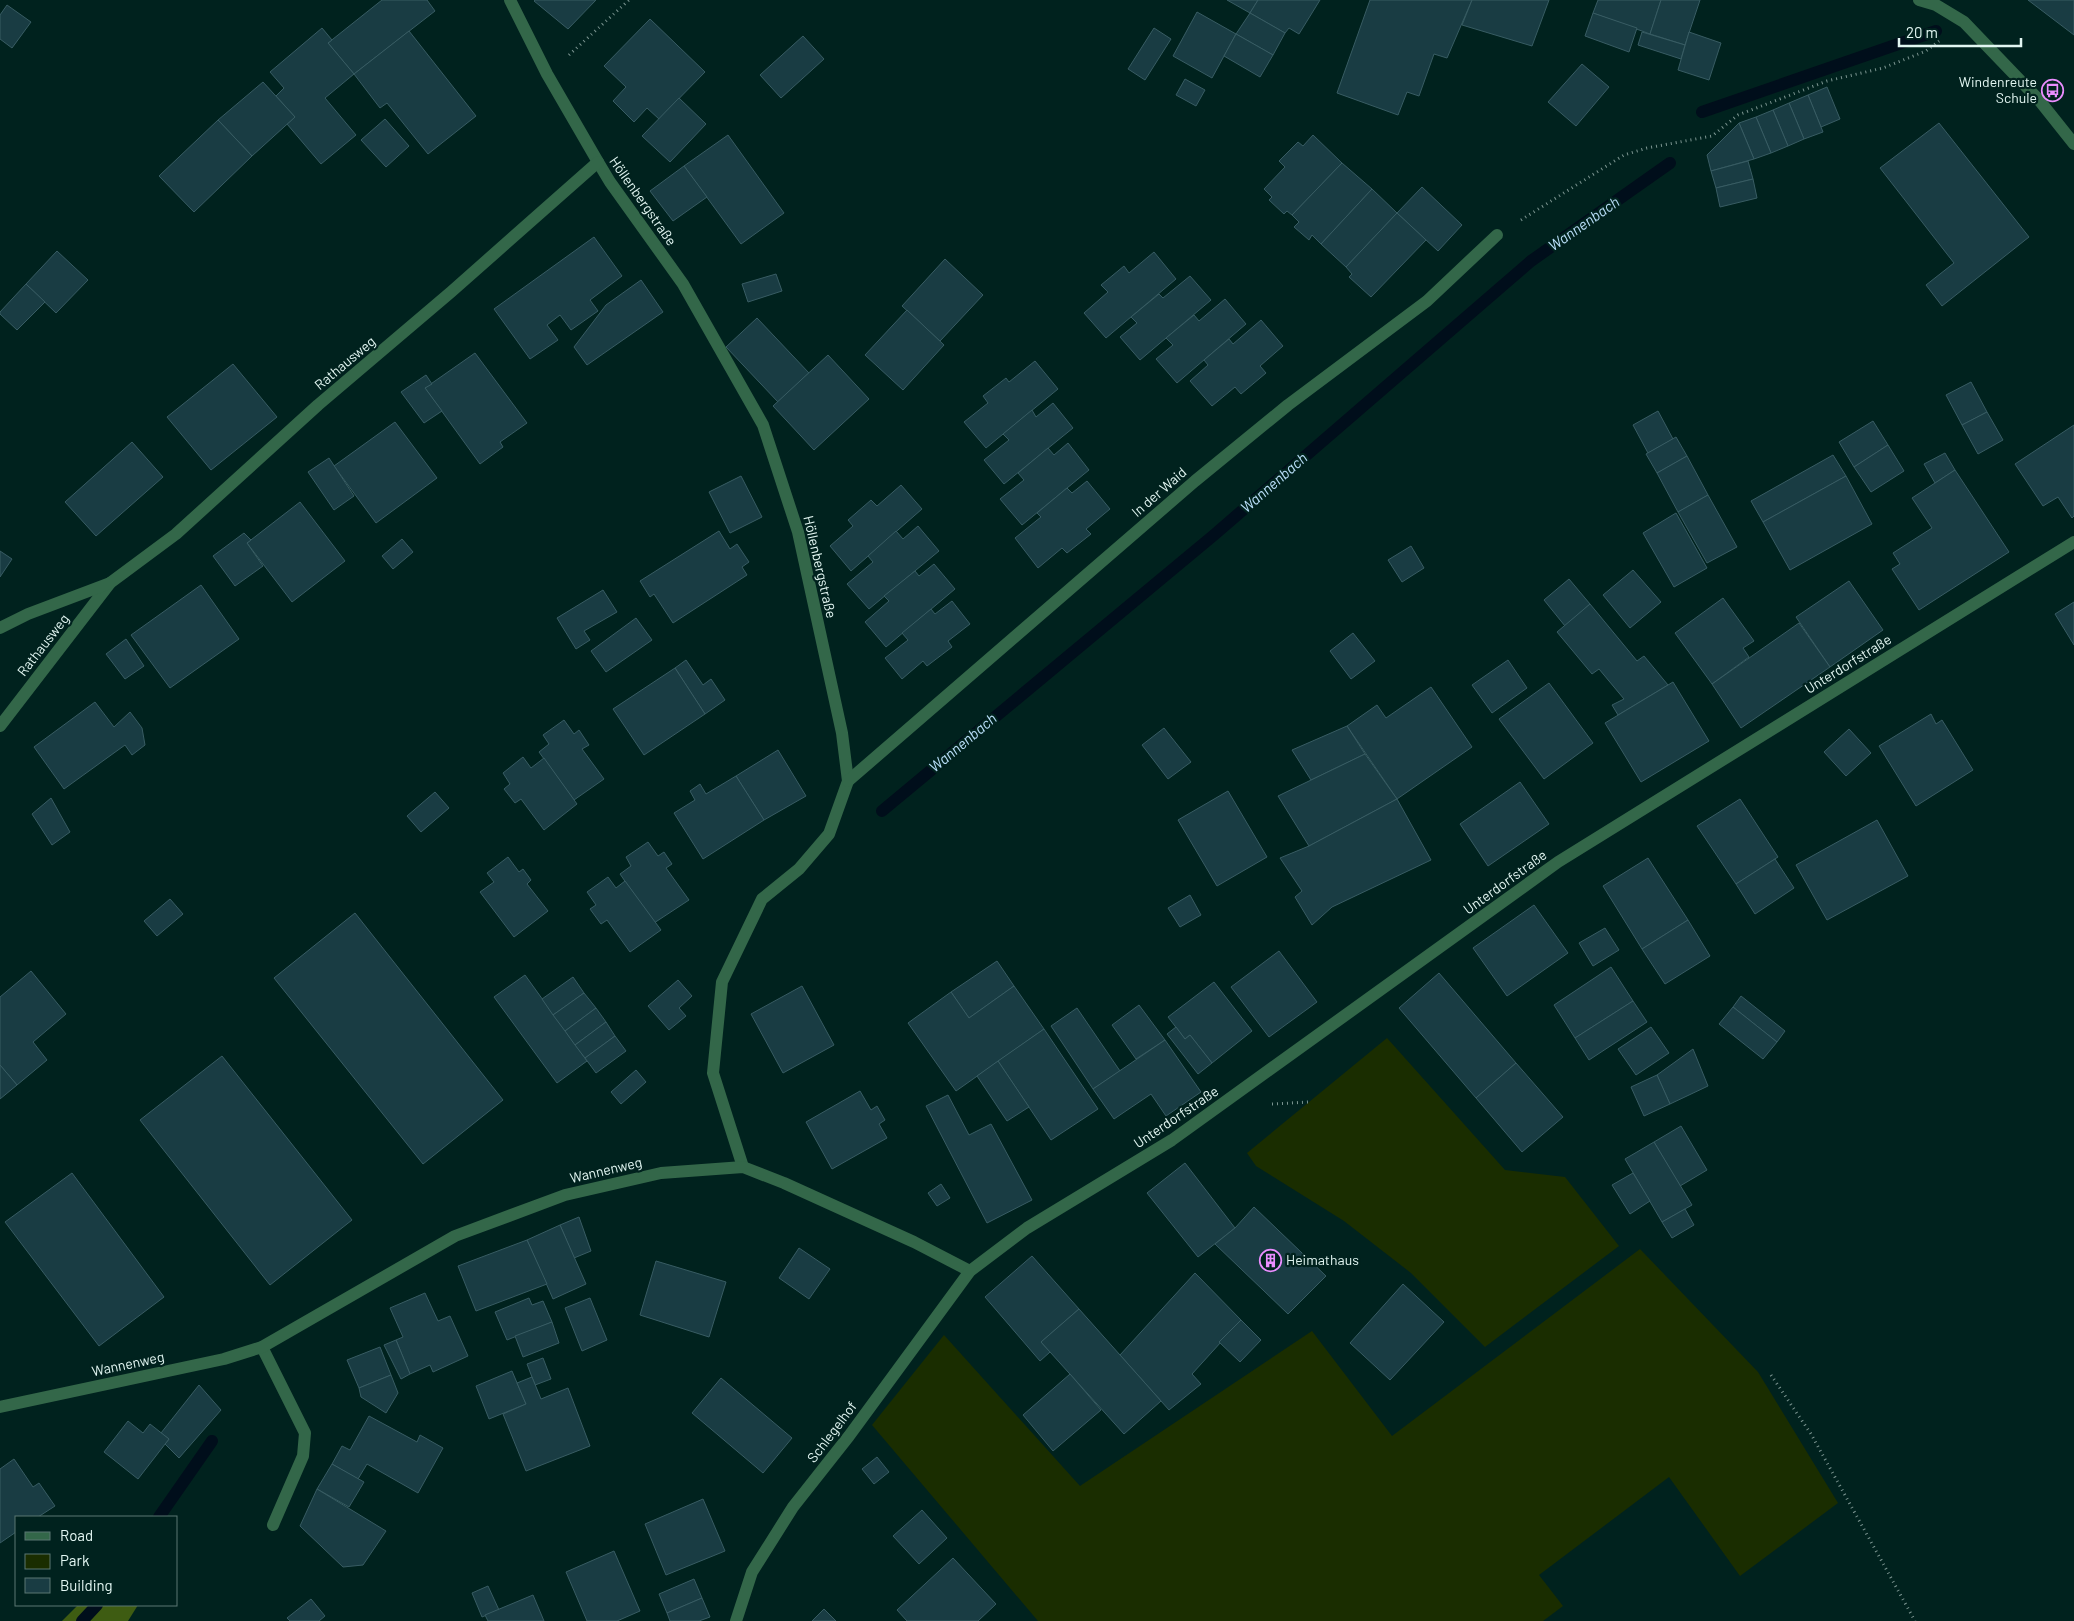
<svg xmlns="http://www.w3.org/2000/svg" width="2074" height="1621" font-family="Barlow,sans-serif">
	<rect width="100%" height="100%" fill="#00221e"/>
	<g fill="#1a2d00">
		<polygon points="1387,1038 1505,1170 1565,1177 1619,1246 1485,1347 1411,1273 1344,1221 1256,1166 1247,1153"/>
		<polygon points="1640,1249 1758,1372 1838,1503 1740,1576 1669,1477 1539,1575 1563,1606 1543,1621 1038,1621 872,1425 944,1335 1080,1486 1312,1331 1392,1436"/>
	</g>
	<polygon fill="#3e5c12" points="78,1605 138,1605 128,1621 62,1621"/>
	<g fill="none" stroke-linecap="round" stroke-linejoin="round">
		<g stroke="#000e1b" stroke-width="12">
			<polyline points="1702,112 1936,31"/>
			<polyline points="882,811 1214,535 1531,261 1670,163"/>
			<polyline points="159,1517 212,1441"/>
			<polyline points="82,1621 97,1605"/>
		</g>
	</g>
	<g fill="#193c43" stroke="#385c63">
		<polygon points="382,0 427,0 435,11 354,74 328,43"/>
		<polygon points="535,0 596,0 568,29 534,1"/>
		<polygon points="1227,0 1258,0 1250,13"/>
		<polygon points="1258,0 1320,0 1299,34 1289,28 1285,33 1250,13"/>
		<polygon points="1370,0 1472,0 1447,58 1434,54 1419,96 1407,92 1398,115 1337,93"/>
		<polygon points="1472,0 1549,0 1532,46 1462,25"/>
		<polygon points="1598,0 1661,0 1650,34 1593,13"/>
		<polygon points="1661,0 1700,0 1685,45 1650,34"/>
		<polygon points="2028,0 2074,0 2074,35"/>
		<polygon points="7,5 31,22 12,48 0,39 0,15"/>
		<polygon points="1197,12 1236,34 1212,78 1173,56"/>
		<polygon points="1250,13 1285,33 1273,55 1236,34"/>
		<polygon points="1593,13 1637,28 1629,52 1585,36"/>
		<polygon points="650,19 705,72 659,119 647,108 634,122 613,101 626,87 604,66"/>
		<polygon points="322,28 332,40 328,43 354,74 325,98 356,135 321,164 287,124 295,117 276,96 284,88 270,72"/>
		<polygon points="1154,28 1171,39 1145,80 1128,69"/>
		<polygon points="409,31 476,116 428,154 387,103 380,108 354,74"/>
		<polygon points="1642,32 1685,45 1681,59 1638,45"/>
		<polygon points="1689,32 1721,43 1709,80 1678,70"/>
		<polygon points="1236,34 1273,55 1260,77 1224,56"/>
		<polygon points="803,36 824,59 781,98 760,75"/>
		<polygon points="1582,64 1609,87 1576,126 1548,102"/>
		<polygon points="1185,79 1205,90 1196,106 1176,95"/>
		<polygon points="263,82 295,117 252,156 218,120"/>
		<polygon points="1827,87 1840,119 1821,127 1808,95"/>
		<polygon points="1808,95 1823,132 1804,139 1789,103"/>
		<polygon points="679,98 706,124 670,162 642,136"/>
		<polygon points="1789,103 1804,139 1788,146 1773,110"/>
		<polygon points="1773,110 1788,146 1771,153 1756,117"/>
		<polygon points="1756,117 1771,153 1754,159 1739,123"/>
		<polygon points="385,119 409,146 386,167 361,140"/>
		<polygon points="218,120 252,156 194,212 159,176"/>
		<polygon points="1739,123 1754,159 1711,171 1707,155"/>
		<polygon points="1939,123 2029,237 1942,306 1926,285 1954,263 1880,168"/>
		<polygon points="728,135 784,213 741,244 684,166"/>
		<polygon points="1313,135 1342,163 1292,215 1287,211 1284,214 1269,200 1272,197 1264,189 1285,167 1279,161 1298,142 1303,146"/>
		<polygon points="1748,161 1753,179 1716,188 1711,171"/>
		<polygon points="1342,163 1372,189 1321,244 1312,235 1309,240 1294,227 1299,222 1292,215"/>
		<polygon points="684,166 707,197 673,221 650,191"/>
		<polygon points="1753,179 1757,198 1720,207 1716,188"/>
		<polygon points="1422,187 1462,225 1438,251 1397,213"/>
		<polygon points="1372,189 1397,213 1346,267 1321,244"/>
		<polygon points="1397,213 1426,240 1371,297 1349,277 1352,274 1346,267"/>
		<polygon points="594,237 622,276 590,300 598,311 571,330 560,315 547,325 558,340 530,359 494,309"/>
		<polygon points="57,251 88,280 56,313 26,284"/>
		<polygon points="1154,252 1176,279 1106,338 1084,313 1108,292 1101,285 1124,266 1129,273"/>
		<polygon points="945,259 983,295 940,341 902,306"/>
		<polygon points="776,274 782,291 748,302 742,284"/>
		<polygon points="1190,276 1211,300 1140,360 1120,337 1137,323 1131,317 1159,294 1163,298"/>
		<polygon points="641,280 663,312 587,365 574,347 606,305"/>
		<polygon points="26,284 45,302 17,330 0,314 0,312"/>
		<polygon points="1225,299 1246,324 1177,383 1156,359 1173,345 1166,338 1194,315 1199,321"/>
		<polygon points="907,310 944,345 903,390 865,355"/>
		<polygon points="757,318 809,373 778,402 726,347"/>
		<polygon points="1261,320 1283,346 1260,366 1266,373 1241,394 1235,387 1212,406 1190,381 1208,365 1204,360 1229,339 1233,344"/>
		<polygon points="475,353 527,423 500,442 503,447 480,464 425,388"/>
		<polygon points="828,355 869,399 814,450 773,406"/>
		<polygon points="1035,361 1058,389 986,448 964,422 988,403 983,396 1006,378 1009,382"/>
		<polygon points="233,364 277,417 211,470 167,417"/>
		<polygon points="426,375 432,384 425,388 442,411 424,423 401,392"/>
		<polygon points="1971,382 1987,412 1962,425 1946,395"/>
		<polygon points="1053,403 1073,428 1004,484 984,460 1009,440 1003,434 1032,410 1036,417"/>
		<polygon points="1658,411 1673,439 1648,453 1633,425"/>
		<polygon points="1987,412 2003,440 1978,454 1962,425"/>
		<polygon points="1873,421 1888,445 1854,467 1839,442"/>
		<polygon points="395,422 437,478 376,523 334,466"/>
		<polygon points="2074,425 2074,516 2072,518 2058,497 2043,506 2015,464"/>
		<polygon points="1676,437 1687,456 1657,473 1646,454"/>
		<polygon points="132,442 163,477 96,536 65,502"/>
		<polygon points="1068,443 1089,470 1022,525 1000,499 1024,480 1018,473 1048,448 1054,455"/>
		<polygon points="1888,445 1904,471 1871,492 1854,467"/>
		<polygon points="1945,453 1955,470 1935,483 1924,464"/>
		<polygon points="1833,455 1846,476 1763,522 1751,501"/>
		<polygon points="1687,456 1708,495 1678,512 1657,473"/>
		<polygon points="329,458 354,496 334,510 308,472"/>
		<polygon points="1955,470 2009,552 1919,610 1892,569 1900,564 1893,553 1932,528 1912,498"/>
		<polygon points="741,476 762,517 730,533 709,492"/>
		<polygon points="1846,476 1872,524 1790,570 1763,522"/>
		<polygon points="1087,481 1110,509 1086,529 1091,534 1067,553 1062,548 1038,568 1015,538 1041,517 1037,513 1067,488 1072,493"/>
		<polygon points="901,485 922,509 851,571 830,546 853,526 848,520 871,500 877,506"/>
		<polygon points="1708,495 1737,547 1707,563 1678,512"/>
		<polygon points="300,502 345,561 292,602 247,543"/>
		<polygon points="1676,513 1707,568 1674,587 1643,533"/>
		<polygon points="918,526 939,551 869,609 847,584 873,562 868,556 896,531 903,539"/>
		<polygon points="719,531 730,549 737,544 749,562 742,567 747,575 673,623 654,594 650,597 640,581"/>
		<polygon points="244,533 251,540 247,543 263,566 235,586 213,556"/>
		<polygon points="402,539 413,552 393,569 382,556"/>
		<polygon points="1411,546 1424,568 1402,582 1388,560"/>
		<polygon points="0,551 12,559 0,577"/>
		<polygon points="934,564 955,589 886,647 865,622 889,601 884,596 915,571 919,576"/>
		<polygon points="1633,570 1661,602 1630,628 1603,595"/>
		<polygon points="1569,579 1590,604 1565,626 1544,600"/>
		<polygon points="1849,581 1883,630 1830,667 1796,617"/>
		<polygon points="201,585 239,639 170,688 131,635"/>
		<polygon points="603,590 617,612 584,631 590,640 576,649 557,618"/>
		<polygon points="1723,598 1754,641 1743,648 1749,657 1712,684 1675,633"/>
		<polygon points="952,601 970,624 948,641 952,647 927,666 923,661 902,679 885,658 908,640 902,633 931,609 935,614"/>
		<polygon points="2074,602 2074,645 2055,614"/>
		<polygon points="1590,604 1637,661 1644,656 1668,685 1618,715 1612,705 1624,699 1599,669 1592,674 1557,632"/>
		<polygon points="636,618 652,640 606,672 591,651"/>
		<polygon points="1799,623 1830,667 1741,728 1712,684"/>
		<polygon points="1353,633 1375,661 1351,679 1330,651"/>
		<polygon points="126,639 144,666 125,679 106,654"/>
		<polygon points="686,660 703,685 711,679 725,700 705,714 675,668"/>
		<polygon points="1508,660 1527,688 1492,713 1472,685"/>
		<polygon points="675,668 705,714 644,755 613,709"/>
		<polygon points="1673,682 1709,741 1641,782 1605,723"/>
		<polygon points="1549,683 1593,743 1544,779 1499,719"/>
		<polygon points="1431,687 1472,747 1397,799 1347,726 1377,705 1386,718"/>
		<polygon points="95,702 114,727 130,712 142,728 145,745 132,755 125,745 64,789 34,747"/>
		<polygon points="1931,714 1936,724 1942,720 1973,770 1916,806 1879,746"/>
		<polygon points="564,720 574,734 579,730 589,745 582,749 604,779 574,800 539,752 549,744 543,735"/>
		<polygon points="1347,726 1365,754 1311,780 1292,750"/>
		<polygon points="1164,728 1191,762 1168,779 1142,745"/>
		<polygon points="1849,729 1871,753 1846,776 1824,752"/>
		<polygon points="778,750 806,796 764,820 736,776"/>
		<polygon points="1365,754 1397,799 1309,846 1278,796"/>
		<polygon points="523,757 531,768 544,758 577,804 544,830 521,799 515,803 504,789 510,784 503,773"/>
		<polygon points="736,776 764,820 703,859 674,813 695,800 690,791 700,784 706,794"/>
		<polygon points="1520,782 1549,824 1488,866 1460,824"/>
		<polygon points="1228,791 1267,857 1217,886 1178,820"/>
		<polygon points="435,792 449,808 421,832 407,816"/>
		<polygon points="51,798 70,832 52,845 32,814"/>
		<polygon points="1397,799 1431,860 1332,907 1312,925 1295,897 1302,891 1280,858 1309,846"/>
		<polygon points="1740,799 1778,857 1736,884 1697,826"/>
		<polygon points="1877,820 1908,876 1827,920 1796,865"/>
		<polygon points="648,842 658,856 664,852 672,864 666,868 689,900 654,923 620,874 631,866 626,857"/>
		<polygon points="508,857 519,872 523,869 531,880 527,884 548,911 514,937 480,892 494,882 487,873"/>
		<polygon points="1648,858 1688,920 1642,949 1603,886"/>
		<polygon points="1775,859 1794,888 1755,914 1736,884"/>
		<polygon points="608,877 616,888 625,881 661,930 630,952 607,920 601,924 590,909 596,905 587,892"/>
		<polygon points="1190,895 1201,915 1180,927 1168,908"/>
		<polygon points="170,899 183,914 157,936 144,921"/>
		<polygon points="1534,905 1568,953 1507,996 1473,948"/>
		<polygon points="355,913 503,1100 423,1164 274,978"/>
		<polygon points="1688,920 1710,956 1665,984 1642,949"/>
		<polygon points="1605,928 1619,950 1593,966 1579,943"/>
		<polygon points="1279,951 1317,1002 1269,1037 1231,987"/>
		<polygon points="997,961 1014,986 969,1018 951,992"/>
		<polygon points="1611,967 1633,1001 1575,1038 1554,1005"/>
		<polygon points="31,971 66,1014 33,1042 47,1060 17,1085 0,1065 0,997"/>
		<polygon points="1439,973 1516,1063 1476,1098 1399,1008"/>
		<polygon points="525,975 587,1061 557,1083 494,997"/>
		<polygon points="573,977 584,993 553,1015 542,999"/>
		<polygon points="678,980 692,996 679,1008 686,1016 669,1030 648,1006"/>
		<polygon points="1214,982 1252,1031 1212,1063 1190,1035 1185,1039 1168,1017"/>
		<polygon points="802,986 834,1045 783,1073 751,1014"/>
		<polygon points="1014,986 1044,1029 956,1091 908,1023 951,992 969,1018"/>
		<polygon points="584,993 596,1008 565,1031 553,1015"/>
		<polygon points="1741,996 1785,1031 1777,1042 1733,1007"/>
		<polygon points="1633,1001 1647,1022 1589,1060 1575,1038"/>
		<polygon points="1139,1005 1165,1040 1136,1059 1112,1025"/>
		<polygon points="1733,1007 1777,1042 1763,1059 1719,1024"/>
		<polygon points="596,1008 606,1022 575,1045 565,1031"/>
		<polygon points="1077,1008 1120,1071 1093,1089 1051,1026"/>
		<polygon points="606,1022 615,1036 585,1058 575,1045"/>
		<polygon points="1176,1027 1185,1039 1190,1035 1212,1063 1198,1074 1167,1034"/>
		<polygon points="1651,1027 1669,1053 1636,1075 1618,1049"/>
		<polygon points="1044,1029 1098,1109 1051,1140 998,1061"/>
		<polygon points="615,1036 626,1051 596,1073 585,1058"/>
		<polygon points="1165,1040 1201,1092 1166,1116 1151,1094 1114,1119 1093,1089"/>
		<polygon points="1693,1049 1708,1086 1670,1104 1657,1075"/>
		<polygon points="222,1056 352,1220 270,1285 140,1120"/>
		<polygon points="998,1061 1029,1107 1007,1121 977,1076"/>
		<polygon points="1516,1063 1563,1117 1522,1152 1476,1098"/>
		<polygon points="0,1065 17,1085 0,1099"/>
		<polygon points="636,1070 646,1082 621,1104 611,1092"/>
		<polygon points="1657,1075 1670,1104 1644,1116 1631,1087"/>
		<polygon points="860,1091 871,1110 877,1106 885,1120 879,1124 887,1138 832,1169 806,1122"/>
		<polygon points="948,1095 969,1135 991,1124 1032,1200 987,1223 926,1106"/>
		<polygon points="1681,1126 1707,1170 1680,1186 1654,1142"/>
		<polygon points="1654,1142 1692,1205 1662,1222 1625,1159"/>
		<polygon points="1185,1163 1235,1228 1198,1257 1147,1193"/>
		<polygon points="72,1173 164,1297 99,1346 5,1222"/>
		<polygon points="1633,1173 1650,1201 1630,1214 1612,1185"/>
		<polygon points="941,1184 950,1198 937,1206 928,1193"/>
		<polygon points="1254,1207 1326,1276 1288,1314 1215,1244 1235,1228"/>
		<polygon points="1685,1209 1694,1225 1672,1238 1662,1222"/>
		<polygon points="579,1217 591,1251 574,1258 560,1225"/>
		<polygon points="560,1225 586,1284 553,1299 527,1240"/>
		<polygon points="527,1240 547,1284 476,1311 458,1266"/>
		<polygon points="799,1248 830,1269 809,1299 779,1278"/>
		<polygon points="1032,1256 1079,1309 1041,1342 1050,1352 1040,1361 985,1297"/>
		<polygon points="656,1261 726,1282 709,1337 640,1315"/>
		<polygon points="1195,1273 1241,1320 1192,1374 1201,1384 1169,1410 1120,1355"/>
		<polygon points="1403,1284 1444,1322 1390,1380 1350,1343"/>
		<polygon points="425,1293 438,1321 450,1316 468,1356 433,1372 430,1365 410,1374 396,1340 403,1337 390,1308"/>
		<polygon points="529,1298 532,1305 543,1301 552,1322 507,1340 495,1312"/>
		<polygon points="590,1298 607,1340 582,1351 565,1308"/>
		<polygon points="1079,1309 1161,1401 1124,1434 1041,1342"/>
		<polygon points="1241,1320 1261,1340 1240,1362 1219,1342"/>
		<polygon points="552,1322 559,1343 523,1357 515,1336"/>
		<polygon points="396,1340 410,1374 401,1379 384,1345"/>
		<polygon points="380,1347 391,1375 359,1388 347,1360"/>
		<polygon points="543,1358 551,1379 535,1385 527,1364"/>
		<polygon points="512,1371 526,1404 489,1419 476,1386"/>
		<polygon points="1070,1374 1101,1410 1053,1451 1023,1415"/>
		<polygon points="391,1375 398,1393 386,1413 361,1397 359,1388"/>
		<polygon points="532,1377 541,1399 568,1388 590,1446 526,1471 503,1414 526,1404 517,1383"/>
		<polygon points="721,1378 792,1438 763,1473 692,1413"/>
		<polygon points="199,1385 221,1410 179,1458 165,1444 169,1439 161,1433"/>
		<polygon points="369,1416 417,1442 420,1435 443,1448 418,1493 367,1464 358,1479 332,1464 342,1446 350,1450"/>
		<polygon points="128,1421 143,1433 150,1424 169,1439 138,1479 104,1452"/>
		<polygon points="877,1457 889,1472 874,1484 862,1469"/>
		<polygon points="14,1459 33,1487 39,1483 55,1506 38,1517 16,1517 16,1532 0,1543 0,1469"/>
		<polygon points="332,1464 364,1482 349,1507 317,1489"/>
		<polygon points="317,1489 386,1531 363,1565 343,1567 300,1526"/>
		<polygon points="703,1499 725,1551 666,1575 645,1524"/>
		<polygon points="922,1510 947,1538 919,1564 893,1536"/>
		<polygon points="614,1551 640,1611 617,1621 587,1621 566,1572"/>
		<polygon points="953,1558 996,1604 978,1621 907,1621 897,1610"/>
		<polygon points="694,1579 702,1598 667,1613 659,1594"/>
		<polygon points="488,1586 499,1610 482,1617 472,1593"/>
		<polygon points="533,1595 544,1621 488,1621 485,1615"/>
		<polygon points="702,1598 710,1617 699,1621 670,1621 667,1613"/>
		<polygon points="311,1599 325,1616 319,1621 290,1621 287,1618"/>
		<polygon points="824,1609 836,1621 812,1621"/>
	</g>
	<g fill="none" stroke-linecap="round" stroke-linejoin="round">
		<g stroke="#7b9591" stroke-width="3" stroke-dasharray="1 4" stroke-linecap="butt">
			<polyline points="569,55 629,0"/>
			<polyline points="1521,220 1624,155 1647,148 1712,136 1738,115 1827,81 1883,68 1926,51 1939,41"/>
			<polyline points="1272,1104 1309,1102"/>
			<polyline points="1771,1375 1811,1434 1915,1621"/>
		</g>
		<g stroke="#336749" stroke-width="12">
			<polyline points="0,726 110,583"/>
			<polyline points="262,1347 305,1433 303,1456 273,1525"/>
		</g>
		<g stroke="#336749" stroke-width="12">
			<polyline points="510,0 547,74 598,162 610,182 683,284 763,425 798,532 842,733 848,781 829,834 799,869 762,899 722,982 713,1073 743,1167"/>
			<polyline points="1919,0 1936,5 1964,22 2039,100 2074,144"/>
			<polyline points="0,628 28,614 110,583 176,534 318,405 451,292 598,162"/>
			<polyline points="848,781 1195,481 1288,405 1427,301 1497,235"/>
			<polyline points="0,1407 224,1359 262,1347 455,1236 565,1195 661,1173 743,1167 784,1183 914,1242 970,1271"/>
			<polyline points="736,1621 752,1572 793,1507 849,1436 970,1271 1027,1228 1172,1140 1558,862 2074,542"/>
		</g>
	</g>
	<defs>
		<symbol id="bus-ring" viewBox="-11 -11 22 22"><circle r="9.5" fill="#00221e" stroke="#e98dfe" stroke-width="1.5"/><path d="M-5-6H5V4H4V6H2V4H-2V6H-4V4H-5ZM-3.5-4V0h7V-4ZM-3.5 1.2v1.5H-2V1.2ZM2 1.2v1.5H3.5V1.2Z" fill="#e98dfe"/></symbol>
		<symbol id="building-ring" viewBox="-11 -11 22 22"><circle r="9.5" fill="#00221e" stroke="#e98dfe" stroke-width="1.5"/><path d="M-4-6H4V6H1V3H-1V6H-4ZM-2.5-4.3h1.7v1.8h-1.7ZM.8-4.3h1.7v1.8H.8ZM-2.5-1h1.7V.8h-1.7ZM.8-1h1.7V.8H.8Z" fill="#e98dfe"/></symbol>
	</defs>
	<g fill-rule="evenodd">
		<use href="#bus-ring" x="2040" y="78" width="25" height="25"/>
		<use href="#building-ring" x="1258" y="1248" width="25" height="25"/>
	</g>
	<g text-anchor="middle" stroke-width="4.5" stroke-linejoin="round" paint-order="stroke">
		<g font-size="14" fill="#e2f6f2" stroke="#00221e" text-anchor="end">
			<text x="2037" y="87">Windenreute<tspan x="2037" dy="16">Schule</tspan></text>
			<text x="1286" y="1265" text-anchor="start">Heimathaus</text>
		</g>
		<g font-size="14" fill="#e2f6f2" stroke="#00221e">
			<text transform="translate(643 201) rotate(55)" y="5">Höllenbergstraße</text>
			<text transform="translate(345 363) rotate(-40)" y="5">Rathausweg</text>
			<text transform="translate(1159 492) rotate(-41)" y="5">In der Waid</text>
			<text transform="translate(820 567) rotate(77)" y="5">Höllenbergstraße</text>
			<text transform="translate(43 645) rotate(-52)" y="5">Rathausweg</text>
			<text transform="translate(1848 664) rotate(-32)" y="5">Unterdorfstraße</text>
			<text transform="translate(1505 882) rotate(-36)" y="5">Unterdorfstraße</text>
			<text transform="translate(1176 1117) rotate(-34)" y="5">Unterdorfstraße</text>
			<text transform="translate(606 1170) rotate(-13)" y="5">Wannenweg</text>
			<text transform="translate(128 1364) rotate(-12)" y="5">Wannenweg</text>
			<text transform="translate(832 1432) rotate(-53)" y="5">Schlegelhof</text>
		</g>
		<g font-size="15" font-style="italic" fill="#bae0fa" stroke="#00221e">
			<text transform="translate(1584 224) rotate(-35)" y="5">Wannenbach</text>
			<text transform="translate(1274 483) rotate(-41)" y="5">Wannenbach</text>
			<text transform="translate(963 743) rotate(-40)" y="5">Wannenbach</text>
		</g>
	</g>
	<rect x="15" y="1516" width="162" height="90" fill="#00221e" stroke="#5a7773"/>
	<rect x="25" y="1532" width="25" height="8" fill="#336749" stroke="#5a7773"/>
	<text x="60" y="1541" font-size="15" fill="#e2f6f2">Road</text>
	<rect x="25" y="1554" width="25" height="15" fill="#1a2d00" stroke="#5a7773"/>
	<text x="60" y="1566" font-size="15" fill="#e2f6f2">Park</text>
	<rect x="25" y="1578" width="25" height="15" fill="#193c43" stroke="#5a7773"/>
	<text x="60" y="1591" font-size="15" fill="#e2f6f2">Building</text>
	<path d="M1899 38v8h122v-8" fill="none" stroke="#e2f6f2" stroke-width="2.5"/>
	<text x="1906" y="38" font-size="15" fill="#e2f6f2" stroke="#00221e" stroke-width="4" paint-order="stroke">20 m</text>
</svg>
